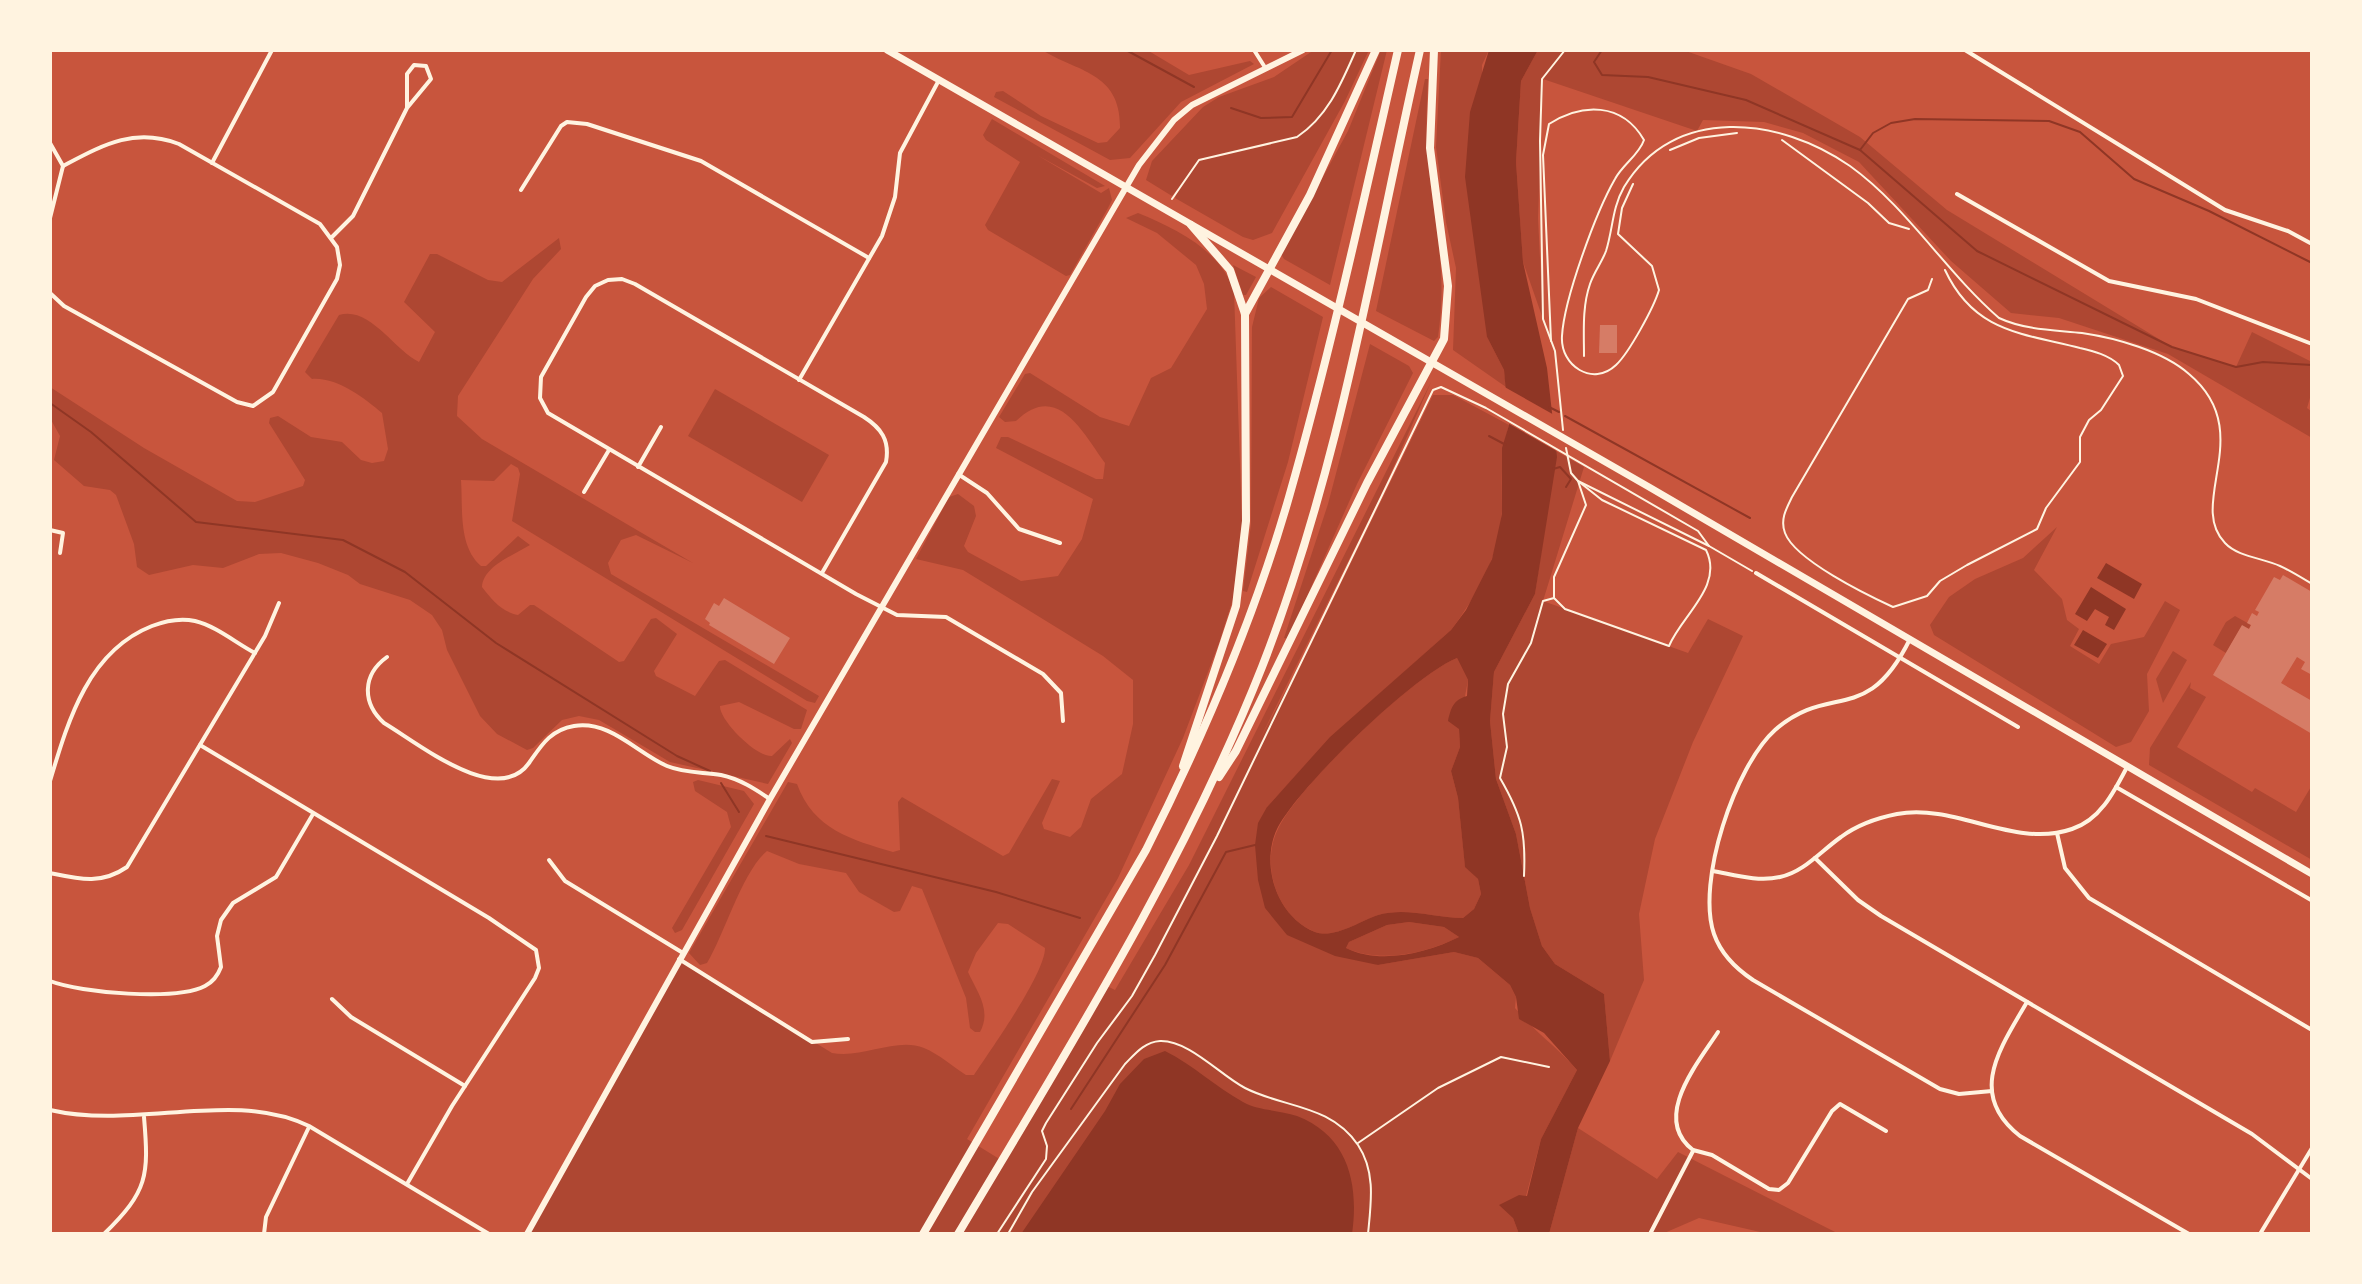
<svg xmlns="http://www.w3.org/2000/svg" width="2362" height="1284" font-family="Barlow,sans-serif">
	<rect width="100%" height="100%" fill="#c8553d"/>
	<g fill="#ae4732">
		<path d="M1042 50H1147L1189 75 1250 61 1254 64 1181 102 1130 158 1110 160 994 97 996 92 1003 91 1041 116 1098 143 1107 142 1120 128C1121 72 1077 72 1042 50Z"/>
		<polygon points="1314,50 1369,50 1345,101 1272,233 1253,240 1243,237 1175,198 1179,187 1172,196 1146,180 1152,161 1203,107 1219,97 1274,77"/>
		<polygon points="1381,50 1387,50 1330,285 1284,259 1281,254 1348,131"/>
		<polygon points="1441,50 1489,50 1482,65 1487,337 1504,370 1506,387 1453,350 1456,268 1446,222 1436,147"/>
		<polygon points="1538,50 1683,50 1751,74 1860,137 1947,210 2172,347 2236,367 2252,332 2312,362 2312,391 2307,408 2312,412 2312,438 2168,354 2059,318 2011,313 1951,261 1859,162 1803,133 1764,122 1703,120 1697,131 1543,79 1538,218 1543,319 1523,262 1516,162 1521,81"/>
		<path d="M1425 79H1428C1427 106 1425 133 1428 159 1434 226 1448 268 1438 337L1434 341 1376 311Z"/>
		<polygon points="992,119 1105,186 1097,188 1037,155 1101,193 1109,188 1112,200 1108,208 1070,275 1066,276 988,230 985,225 1020,162 986,140 983,135"/>
		<path d="M1138 213C1177 229 1220 250 1234 291L1242 523 1233 599 1219 643 1183 738 1118 878 967 1139 1001 1160 1105 985 1115 990 1189 865 1431 382 1383 491 1259 741 1323 620 1433 395H1453L1509 425C1500 455 1502 481 1502 511 1501 553 1476 597 1451 630L1331 737 1267 807 1265 908 1378 965 1454 952 1478 958 1510 985 1516 997 1515 1008C1534 1031 1557 1047 1577 1070L1541 1139 1526 1196 1513 1218 1519 1234H527L679 959 832 1053C862 1059 896 1037 924 1048 939 1054 953 1067 966 1075H974C991 1049 1045 974 1045 948L1008 924 998 923 976 953 968 972C977 992 992 1010 980 1032H975L970 1028 966 998 922 889 912 886 900 911 894 912 859 892 846 873 799 864 767 851C743 870 724 935 707 963L700 965 689 953 788 782 797 784C813 829 852 840 893 852L900 850 898 802 902 797 1003 856 1009 853 1052 779 1060 781 1042 823 1044 829 1070 837 1081 827 1091 799 1122 774 1133 724V680L1103 656 963 570 916 559 949 497 958 494 974 506 976 516 964 546 968 552 1021 581 1058 576 1082 539 1093 499 996 448 1001 437H1008L1096 479H1103L1105 463C1082 431 1057 381 1016 421L1005 422 999 417 1025 374 1030 373 1100 417 1129 426 1151 378 1171 368 1207 309 1204 284 1196 265 1157 233 1126 218Z"/>
		<path d="M559 238 561 249 533 279 458 396 457 416 482 439 693 563 636 535 621 540 608 563 611 574 819 696 815 703 807 701 512 521 520 474 518 468 511 464 494 481 461 480C463 509 458 546 481 566H486L518 536 530 545C514 555 483 566 482 587 492 600 502 612 518 615L530 605H534L619 662 624 661 651 619 656 618 677 634 654 671 656 676 695 696 719 661 725 660 807 710 801 729H794L739 702 720 706C719 720 757 758 772 756L790 739 792 743 768 784 670 762 599 720 579 716 562 720 533 748 527 750 497 734 480 716 447 650 442 630 432 615 410 600 360 584 348 575 318 563 281 553 259 554 223 568 193 565 149 575 137 567 134 544 116 495 110 490 84 486 54 460 60 436 50 418V387L144 448 237 501 255 502 303 486 305 480 269 423 270 418 278 416 311 437 342 442 361 460 372 463 384 461 388 449 382 413C364 398 337 377 312 379L305 372 339 315C370 306 394 350 419 362L435 332 404 302 430 254H437L488 280 502 282Z"/>
		<polygon points="1233,265 1256,277 1246,295 1243,295"/>
		<polygon points="1271,287 1323,317 1288,462 1247,592 1243,591 1251,524 1252,327 1259,298"/>
		<polygon points="1370,344 1409,366 1413,373 1357,484 1288,639 1284,638 1328,504"/>
		<polygon points="715,389 829,455 802,502 688,436"/>
		<polygon points="1556,451 1584,467 1543,601 1688,653 1708,619 1743,636 1693,742 1655,839 1639,914 1644,980 1610,1061 1604,994 1555,964 1542,946 1530,908 1516,834 1496,779 1490,721 1494,672 1535,594"/>
		<polygon points="2057,527 2034,570 2062,599 2067,620 2079,629 2070,646 2099,664 2111,644 2144,637 2165,601 2180,610 2147,674 2149,711 2131,742 2116,747 1934,635 1930,625 1949,597 1975,579 2023,558"/>
		<polygon points="2235,616 2251,625 2249,629 2242,626 2226,653 2213,645 2226,622"/>
		<polygon points="2173,651 2187,660 2163,703 2156,679"/>
		<path d="M1457 658 1468 680 1459 729 1460 747 1451 771 1458 798 1465 866 1478 879 1481 894 1474 909 1463 918C1434 918 1407 907 1378 915 1360 921 1334 939 1315 932 1277 917 1260 865 1278 829 1298 786 1414 675 1457 658Z"/>
		<polygon points="2191,682 2190,688 2206,697 2177,747 2252,792 2255,788 2296,812 2312,785 2312,860 2149,765 2150,748"/>
		<polygon points="698,780 744,791 754,804 682,930 675,933 672,928 731,827 727,812 695,791 693,782"/>
		<path d="M1409 922 1444 927 1459 937C1427 953 1381 964 1346 948L1349 942 1387 925Z"/>
		<polygon points="1578,1128 1657,1179 1678,1152 1839,1234 1769,1234 1699,1218 1662,1234 1549,1234"/>
	</g>
	<g fill="#8f3625" fill-rule="evenodd">
		<path d="M1489 50H1538L1521 81 1516 162 1523 262 1547 368 1557 457 1535 594 1494 672 1490 721 1496 779 1516 834 1530 908 1542 946 1555 964 1604 994 1610 1061 1578 1128 1549 1234H1519L1513 1218 1499 1205 1519 1195 1527 1196 1541 1139 1577 1070 1544 1033 1519 1019 1516 997 1510 985 1478 958 1454 952 1378 965 1335 956 1287 935 1265 908 1258 880 1255 845 1258 823 1267 807 1330 737 1451 630 1466 610 1492 559 1502 514V448L1509 425 1504 370 1487 337 1465 177 1470 112ZM1457 658 1468 680 1467 696C1453 700 1451 708 1448 721L1459 729 1460 747 1451 771 1458 798 1465 867 1478 879 1481 894 1474 909 1463 918C1434 918 1407 907 1378 915 1360 921 1334 939 1315 932 1277 917 1260 865 1277 829 1298 787 1414 675 1457 658ZM1409 922 1444 927 1459 937C1427 953 1380 965 1346 948L1349 942 1387 925Z"/>
		<polygon points="2106,563 2142,584 2134,599 2097,578"/>
		<polygon points="2091,587 2126,609 2114,630 2105,625 2109,617 2095,609 2087,621 2075,614"/>
		<polygon points="2083,630 2107,644 2098,658 2074,645"/>
		<path d="M1165 1051C1193 1065 1216 1087 1243 1102 1259 1111 1280 1110 1297 1116 1349 1136 1359 1185 1352 1234H1021L1105 1111 1120 1084 1144 1059Z"/>
	</g>
	<polygon fill="#c8553d" points="1501,385 1556,416 1560,453 1504,421"/>
	<g fill="none" stroke-linecap="round" stroke-linejoin="round">
		<g stroke="#8f3625" stroke-width="2">
			<polyline points="1126,50 1194,87"/>
			<polyline points="1602,50 1594,62 1602,75 1648,77 1746,100 1860,150 1977,251 2172,347 2236,367 2263,362 2312,365"/>
			<polyline points="1231,108 1261,118 1292,117 1332,50"/>
			<polyline points="1860,150 1873,133 1891,123 1915,119 2049,121 2080,132 2134,179 2209,211 2312,263"/>
			<polyline points="50,403 91,432 196,522 343,540 405,572 496,643 677,756 710,771"/>
			<polyline points="1549,407 1559,412"/>
			<polyline points="1565,416 1750,518"/>
			<polyline points="1489,436 1506,445"/>
			<polyline points="1553,469 1560,467 1571,479 1566,487"/>
			<polyline points="721,783 739,812"/>
			<polyline points="766,836 996,892 1080,918"/>
			<polyline points="1071,1109 1165,965 1226,852 1255,845"/>
		</g>
	</g>
	<g fill="#d67c66">
		<polygon points="1600,325 1617,325 1617,353 1599,353"/>
		<polygon points="2283,575 2312,592 2312,675 2301,669 2305,662 2297,657 2281,683 2312,701 2312,734 2213,675 2242,625 2249,629 2251,625 2247,623 2252,613 2257,616 2259,612 2255,610 2274,577 2280,580"/>
		<polygon points="724,598 790,638 774,664 709,625 710,623 705,619 714,603 719,606"/>
	</g>
	<g fill="none" stroke-linecap="round" stroke-linejoin="round">
		<g stroke="#fff3e0" stroke-width="2">
			<polyline points="1782,140 1868,203 1889,223 1909,229"/>
			<polyline points="1670,150 1699,138 1737,133"/>
			<path d="M1172 199 1199 160 1297 137C1328 116 1341 84 1356 50"/>
			<path d="M1932 279 1928 290 1908 299 1792 497C1786 509 1780 520 1785 533 1795 560 1867 595 1893 607L1927 596 1940 581 1967 565 2037 529 2046 508 2080 462V437L2089 420 2101 410 2123 376 2119 365C2109 355 2093 351 2080 348 2021 333 1974 332 1945 270"/>
			<path d="M1551 341 1543 155 1549 124C1582 103 1622 102 1644 140 1639 155 1623 164 1615 179 1596 212 1564 299 1562 336 1560 366 1593 387 1616 365 1629 353 1654 307 1659 290L1652 266 1618 234 1622 208 1633 184"/>
			<polyline points="1563,430 1555,351 1543,319 1540,141 1542,79 1565,50"/>
			<polyline points="1566,448 1571,473 1578,481 1709,546"/>
			<path d="M1578 481 1602 500 1706 550C1724 586 1682 615 1669 646L1565 609 1554 598V577L1586 505Z"/>
			<path d="M1524 876C1526 833 1522 816 1500 778L1507 747 1503 714 1508 684 1531 643 1543 601 1554 598"/>
			<polyline points="1358,1143 1438,1088 1501,1057 1549,1067"/>
			<polyline points="997,1234 1046,1159 1047,1146 1042,1131 1046,1123 1097,1043 1132,996 1155,955 1217,836 1433,390 1441,387 1486,408 1698,531 1709,546 1752,571"/>
			<path d="M1008 1234 1032 1192 1125 1064C1135 1054 1144 1042 1160 1041 1189 1040 1220 1075 1245 1088 1284 1108 1330 1104 1358 1145 1376 1172 1371 1203 1368 1234"/>
		</g>
		<path stroke="#fff3e0" stroke-width="2" d="M1584 356C1584 332 1582 307 1590 284 1594 272 1602 262 1606 251 1613 229 1612 208 1624 187 1674 104 1780 117 1850 166 1907 207 1945 271 1999 318 2025 330 2054 330 2082 333 2116 338 2163 351 2189 374 2258 432 2186 503 2225 543 2238 557 2263 558 2280 566 2291 571 2302 578 2312 584"/>
		<g stroke="#fff3e0" stroke-width="4">
			<polyline points="1254,50 1266,69"/>
			<polyline points="1965,50 2225,210 2288,231 2312,244"/>
			<polyline points="50,143 63,166"/>
			<polyline points="212,163 272,50"/>
			<polyline points="521,190 561,126 567,122 587,124 701,161 869,258"/>
			<polyline points="1957,194 2109,281 2196,299 2312,344"/>
			<polyline points="50,218 63,166"/>
			<polyline points="332,237 353,216 407,108 431,79 426,66 414,65 407,74 407,108"/>
			<path d="M50 293 64 306 237 402 253 406 273 392 337 279 340 265 337 247 320 224 179 144C134 127 103 145 63 166"/>
			<polyline points="799,380 882,236 895,197 900,153 939,80"/>
			<polyline points="638,467 661,427"/>
			<polyline points="958,474 987,493 1019,529 1060,543"/>
			<polyline points="584,492 609,450"/>
			<polyline points="50,530 63,533 60,553"/>
			<path d="M822 573 886 462C890 440 881 428 864 417L635 284 622 279 608 280 595 286 586 297 541 377 540 398 548 413 856 594 897 615 946 617 1043 674 1061 693 1063 721"/>
			<polyline points="1756,573 2018,727"/>
			<path d="M1910 639C1866 728 1831 681 1775 730 1735 766 1696 882 1714 934 1721 954 1735 968 1753 980L1940 1089 1959 1094 1992 1091"/>
			<path d="M387 657C362 675 362 703 384 723 418 743 497 808 529 763 541 746 550 730 574 726 610 720 637 753 667 766 684 773 703 772 721 775 740 779 755 789 770 799"/>
			<polyline points="200,745 489,918 536,950 539,968 535,978 452,1106 407,1184"/>
			<path d="M50 781C68 721 88 651 152 626 165 621 181 618 195 621 216 626 236 643 255 653"/>
			<polyline points="2116,787 2311,900"/>
			<polyline points="2057,833 2065,868 2089,898 2312,1030"/>
			<polyline points="1815,858 1858,900 1881,916 2252,1134 2312,1179"/>
			<polyline points="549,860 565,881 683,953"/>
			<path d="M1713 871C1735 875 1758 882 1780 877 1804 872 1821 851 1841 837 1857 825 1877 818 1897 814 1956 803 2014 849 2072 829 2100 820 2114 792 2127 767"/>
			<path d="M50 873C79 879 101 885 127 867L265 636 279 603"/>
			<polyline points="679,959 812,1042 848,1039"/>
			<path d="M50 981C81 993 176 1001 205 986 213 982 218 975 221 967L217 936 221 920 233 903 276 877 313 814"/>
			<polyline points="332,999 351,1017 465,1086"/>
			<path d="M2027 1002C2001 1047 1966 1094 2020 1136L2189 1234"/>
			<path d="M50 1110C136 1130 234 1089 309 1126L489 1234"/>
			<polyline points="1693,1150 1712,1155 1769,1189 1779,1190 1788,1183 1832,1111 1840,1104 1886,1131"/>
			<path d="M1693 1150C1651 1118 1698 1063 1718 1032"/>
			<path d="M104 1234C148 1191 149 1176 144 1117"/>
			<polyline points="264,1234 266,1217 309,1127"/>
			<polyline points="1650,1234 1693,1151"/>
			<polyline points="2260,1234 2312,1148"/>
		</g>
		<polyline stroke="#fff3e0" stroke-width="6" points="527,1234 770,799 1139,165 1174,120 1192,105 1303,50"/>
		<polyline stroke="#fff3e0" stroke-width="7" points="887,50 1649,487 2312,874"/>
		<g stroke="#fff3e0" stroke-width="8">
			<polyline points="1245,314 1310,195 1376,50"/>
			<polyline points="1183,766 1236,606 1246,521 1245,314 1230,270 1191,225"/>
			<polyline points="1219,777 1236,751 1367,483 1444,339 1448,286 1430,148 1434,50"/>
			<path d="M923 1234 1146 850C1203 737 1254 619 1289 497 1331 350 1364 199 1398 50"/>
			<path d="M958 1234C1068 1049 1183 867 1262 667 1340 468 1373 257 1420 50"/>
		</g>
	</g>
	<rect width="2362" height="1284" fill="none" stroke="#fff3e0" stroke-width="104"/>
</svg>
